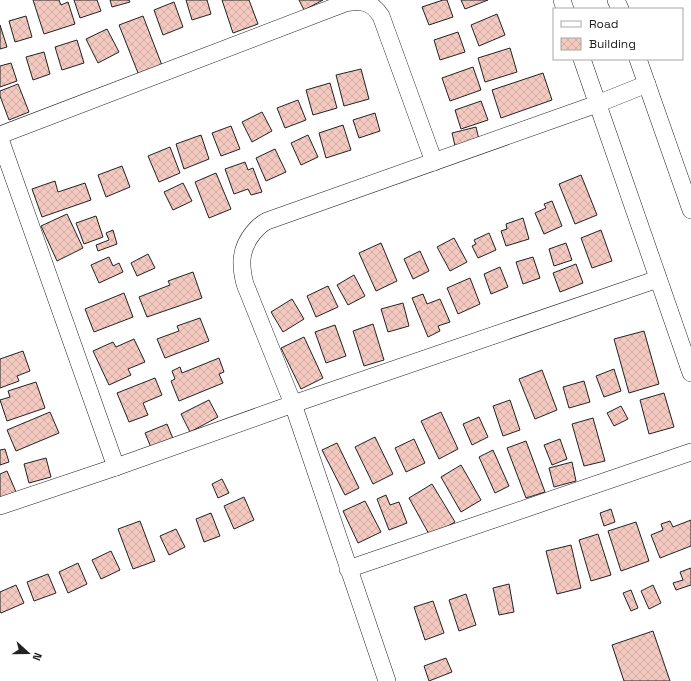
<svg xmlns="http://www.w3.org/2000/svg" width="691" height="681" font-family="'Space Grotesk',sans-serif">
	<defs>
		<pattern id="building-cross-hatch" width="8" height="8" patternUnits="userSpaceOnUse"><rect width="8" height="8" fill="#f3c9c0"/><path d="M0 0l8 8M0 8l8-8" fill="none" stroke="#d0aca5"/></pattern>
	</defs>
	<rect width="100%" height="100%" fill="#fff"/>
	<g fill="url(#building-cross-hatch)" stroke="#222">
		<polygon points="33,0 59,0 61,5 68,2 75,24 44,34"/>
		<polygon points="74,0 97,0 101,11 80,18"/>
		<polygon points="110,0 129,0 130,2 112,7"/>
		<polygon points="186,0 207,0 211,14 192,20"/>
		<polygon points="222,0 249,0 258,24 233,33"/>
		<polygon points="299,0 323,0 304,10"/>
		<polygon points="443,0 447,0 453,17 429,25 422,7"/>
		<polygon points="461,0 488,0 465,9"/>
		<polygon points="174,2 183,27 163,35 154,10"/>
		<polygon points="497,14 505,35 479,46 471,25"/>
		<polygon points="26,16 32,37 15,42 9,21"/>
		<polygon points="143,16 163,68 140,78 119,25"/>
		<polygon points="0,25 7,47 0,49"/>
		<polygon points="107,29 119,52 98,63 86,39"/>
		<polygon points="458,32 465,52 440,60 434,40"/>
		<polygon points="77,40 84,63 62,70 55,47"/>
		<polygon points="510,48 517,72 485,82 478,58"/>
		<polygon points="44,52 50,74 33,80 26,57"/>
		<polygon points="11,63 17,81 0,87 0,66"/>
		<polygon points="473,67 481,90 450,101 442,78"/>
		<polygon points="361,69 369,99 344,106 336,75"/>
		<polygon points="543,73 552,100 501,118 492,90"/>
		<polygon points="330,83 337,108 313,115 306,90"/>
		<polygon points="18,84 29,112 9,120 0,96 0,91"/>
		<polygon points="298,100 306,120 285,128 277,108"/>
		<polygon points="481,101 488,120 461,129 455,110"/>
		<polygon points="262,112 272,131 252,142 242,122"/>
		<polygon points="375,113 380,131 359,138 353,120"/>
		<polygon points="343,125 351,150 326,158 319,133"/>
		<polygon points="231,126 240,149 221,156 212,133"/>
		<polygon points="476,127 480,144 456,150 452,133"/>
		<polygon points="201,135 209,159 184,169 176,144"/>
		<polygon points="308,135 318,157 301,165 291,143"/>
		<polygon points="170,147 180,173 159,182 148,156"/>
		<polygon points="275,149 286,172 266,181 256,158"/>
		<polygon points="245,162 248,170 253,168 262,192 251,195 248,189 234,194 225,169"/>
		<polygon points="122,166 130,187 106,197 98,175"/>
		<polygon points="216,173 231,209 209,218 195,182"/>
		<polygon points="581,175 597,215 575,224 559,184"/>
		<polygon points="55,181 58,192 85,183 91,200 42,217 32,189"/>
		<polygon points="183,183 192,201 173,210 164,192"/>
		<polygon points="552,201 562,226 544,234 535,213 546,208 544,204"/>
		<polygon points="67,214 83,248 57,261 41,226"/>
		<polygon points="96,216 103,237 84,244 76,223"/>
		<polygon points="523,218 529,239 506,246 501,231 507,229 506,224"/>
		<polygon points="113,230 117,244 98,251 96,245 109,240 106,233"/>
		<polygon points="601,230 612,261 592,268 581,238"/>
		<polygon points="489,233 496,250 478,258 472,246 476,244 474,240"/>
		<polygon points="454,238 467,262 450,271 437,247"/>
		<polygon points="381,243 397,281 376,291 359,253"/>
		<polygon points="566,243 572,260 554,266 549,249"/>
		<polygon points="420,251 429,271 413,279 404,259"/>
		<polygon points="148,254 155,268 137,276 131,263"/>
		<polygon points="109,257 113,266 119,263 123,272 99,283 91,265"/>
		<polygon points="533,257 540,278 523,284 516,262"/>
		<polygon points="576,264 583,283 560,292 553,273"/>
		<polygon points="500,267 508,287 491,294 484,274"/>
		<polygon points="193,272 202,298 147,317 139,297 170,285 168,281"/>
		<polygon points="354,275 365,296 348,305 337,285"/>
		<polygon points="470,278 480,304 458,314 447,288"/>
		<polygon points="328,286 338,307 316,317 307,296"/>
		<polygon points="124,293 133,317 94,332 85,309"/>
		<polygon points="423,294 427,304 440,299 450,322 438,326 440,331 428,337 412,298"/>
		<polygon points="292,299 304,319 283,332 271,312"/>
		<polygon points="403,303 409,326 388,332 381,309"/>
		<polygon points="200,318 209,341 165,358 157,339 179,331 177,326"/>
		<polygon points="373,324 384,360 364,366 353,331"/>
		<polygon points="335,325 346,356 326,363 315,332"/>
		<polygon points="644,331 659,384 629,393 614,339"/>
		<polygon points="304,337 323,378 301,389 281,348"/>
		<polygon points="134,339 145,362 128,369 131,375 109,385 93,351 113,342 116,347"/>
		<polygon points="23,351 30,371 17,376 19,381 0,388 0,359"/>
		<polygon points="219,358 224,372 219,374 223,383 179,401 171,381 175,379 172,371 180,367 182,373"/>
		<polygon points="614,369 621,391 604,397 596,376"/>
		<polygon points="542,370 557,410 535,419 519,379"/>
		<polygon points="155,378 162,395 143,403 148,415 129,422 117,393"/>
		<polygon points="584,381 590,402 569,408 563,387"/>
		<polygon points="36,382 45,408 7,421 0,400 10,397 8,391"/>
		<polygon points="664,393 674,427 649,434 640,400"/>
		<polygon points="209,400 218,417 190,432 181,414"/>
		<polygon points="510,400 520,430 503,436 493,406"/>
		<polygon points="621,406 628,419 614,426 607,413"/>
		<polygon points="50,412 59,433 16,451 7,430"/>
		<polygon points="441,412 458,449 439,459 421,421"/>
		<polygon points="479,417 488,437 472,445 463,424"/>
		<polygon points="593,418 605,461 584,466 572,424"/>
		<polygon points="167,424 174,441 152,450 145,433"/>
		<polygon points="375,437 393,474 373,484 355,447"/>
		<polygon points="414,439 425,463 406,472 395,448"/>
		<polygon points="560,439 567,459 552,465 544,445"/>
		<polygon points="526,441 545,492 526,498 507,448"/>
		<polygon points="337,443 359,488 345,495 322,450"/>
		<polygon points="5,449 9,462 0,465 0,450"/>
		<polygon points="493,450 509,486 495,493 479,457"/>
		<polygon points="46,458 51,477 29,483 24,464"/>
		<polygon points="572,462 576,481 554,487 549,468"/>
		<polygon points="461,465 481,500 461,512 441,477"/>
		<polygon points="7,471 16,492 0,499 0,474"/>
		<polygon points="222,479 229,493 218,498 212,484"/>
		<polygon points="432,484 455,522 430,536 409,498"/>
		<polygon points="386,495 390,505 399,502 407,523 389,530 377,499"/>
		<polygon points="244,497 254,520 234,529 224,506"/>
		<polygon points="365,501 381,532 358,543 343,511"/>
		<polygon points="611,509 615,522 604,526 600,513"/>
		<polygon points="211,513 220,536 204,542 196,519"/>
		<polygon points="691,520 691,546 660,558 651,535 663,530 661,524 670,521 673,527"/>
		<polygon points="140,521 155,561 133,569 118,529"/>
		<polygon points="636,522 649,561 621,571 608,531"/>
		<polygon points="176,529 185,547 169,555 160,536"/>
		<polygon points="598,534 611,575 591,581 579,540"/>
		<polygon points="571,545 581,588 557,594 546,551"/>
		<polygon points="111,551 120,570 101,579 92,560"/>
		<polygon points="78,563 87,584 68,593 59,572"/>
		<polygon points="691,568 691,585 676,590 673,583 683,580 680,572"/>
		<polygon points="48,574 56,593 34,601 27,582"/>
		<polygon points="509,584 514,612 499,615 493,588"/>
		<polygon points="16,585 24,603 1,613 0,611 0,592"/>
		<polygon points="653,585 661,603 649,609 641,591"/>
		<polygon points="631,590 638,608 631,611 623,593"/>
		<polygon points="466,594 476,625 459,631 449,600"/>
		<polygon points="433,601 444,633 425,640 414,607"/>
		<polygon points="653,631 670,681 624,681 612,645"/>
		<polygon points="446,658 452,672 429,681 424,666"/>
	</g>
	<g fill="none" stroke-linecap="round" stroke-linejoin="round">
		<defs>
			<g id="minor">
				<polyline points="562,0 565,9"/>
				<polyline points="616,0 620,9"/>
				<polyline points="582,59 691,373"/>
				<polyline points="638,59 691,210"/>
				<path d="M0 135 345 3C361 0 371 1 381 16L434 162"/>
				<polyline points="0,139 116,467"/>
				<polyline points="0,506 116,467 293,404 658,279"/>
				<polyline points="348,569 691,452"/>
				<path d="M387 681 293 404 245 284C240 265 240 249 253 233 257 228 261 224 267 221L597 104 647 84"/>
			</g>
		</defs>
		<use href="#minor" stroke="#222" stroke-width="18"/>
		<use href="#minor" stroke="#fff" stroke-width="17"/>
	</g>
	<rect x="553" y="8" width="130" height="52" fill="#ffffff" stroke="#a7a7a7"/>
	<rect x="561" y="21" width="20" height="6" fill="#ffffff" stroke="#a7a7a7"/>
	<text x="589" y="28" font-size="12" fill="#222222">Road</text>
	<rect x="561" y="38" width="20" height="12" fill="url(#building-cross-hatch)" stroke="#a7a7a7"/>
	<text x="589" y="48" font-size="12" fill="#222222">Building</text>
	<g transform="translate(28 653) rotate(111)" stroke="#ffffff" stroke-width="3" paint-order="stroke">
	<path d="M0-3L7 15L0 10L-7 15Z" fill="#222222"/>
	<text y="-6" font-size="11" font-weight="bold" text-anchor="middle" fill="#222222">N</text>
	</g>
</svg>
